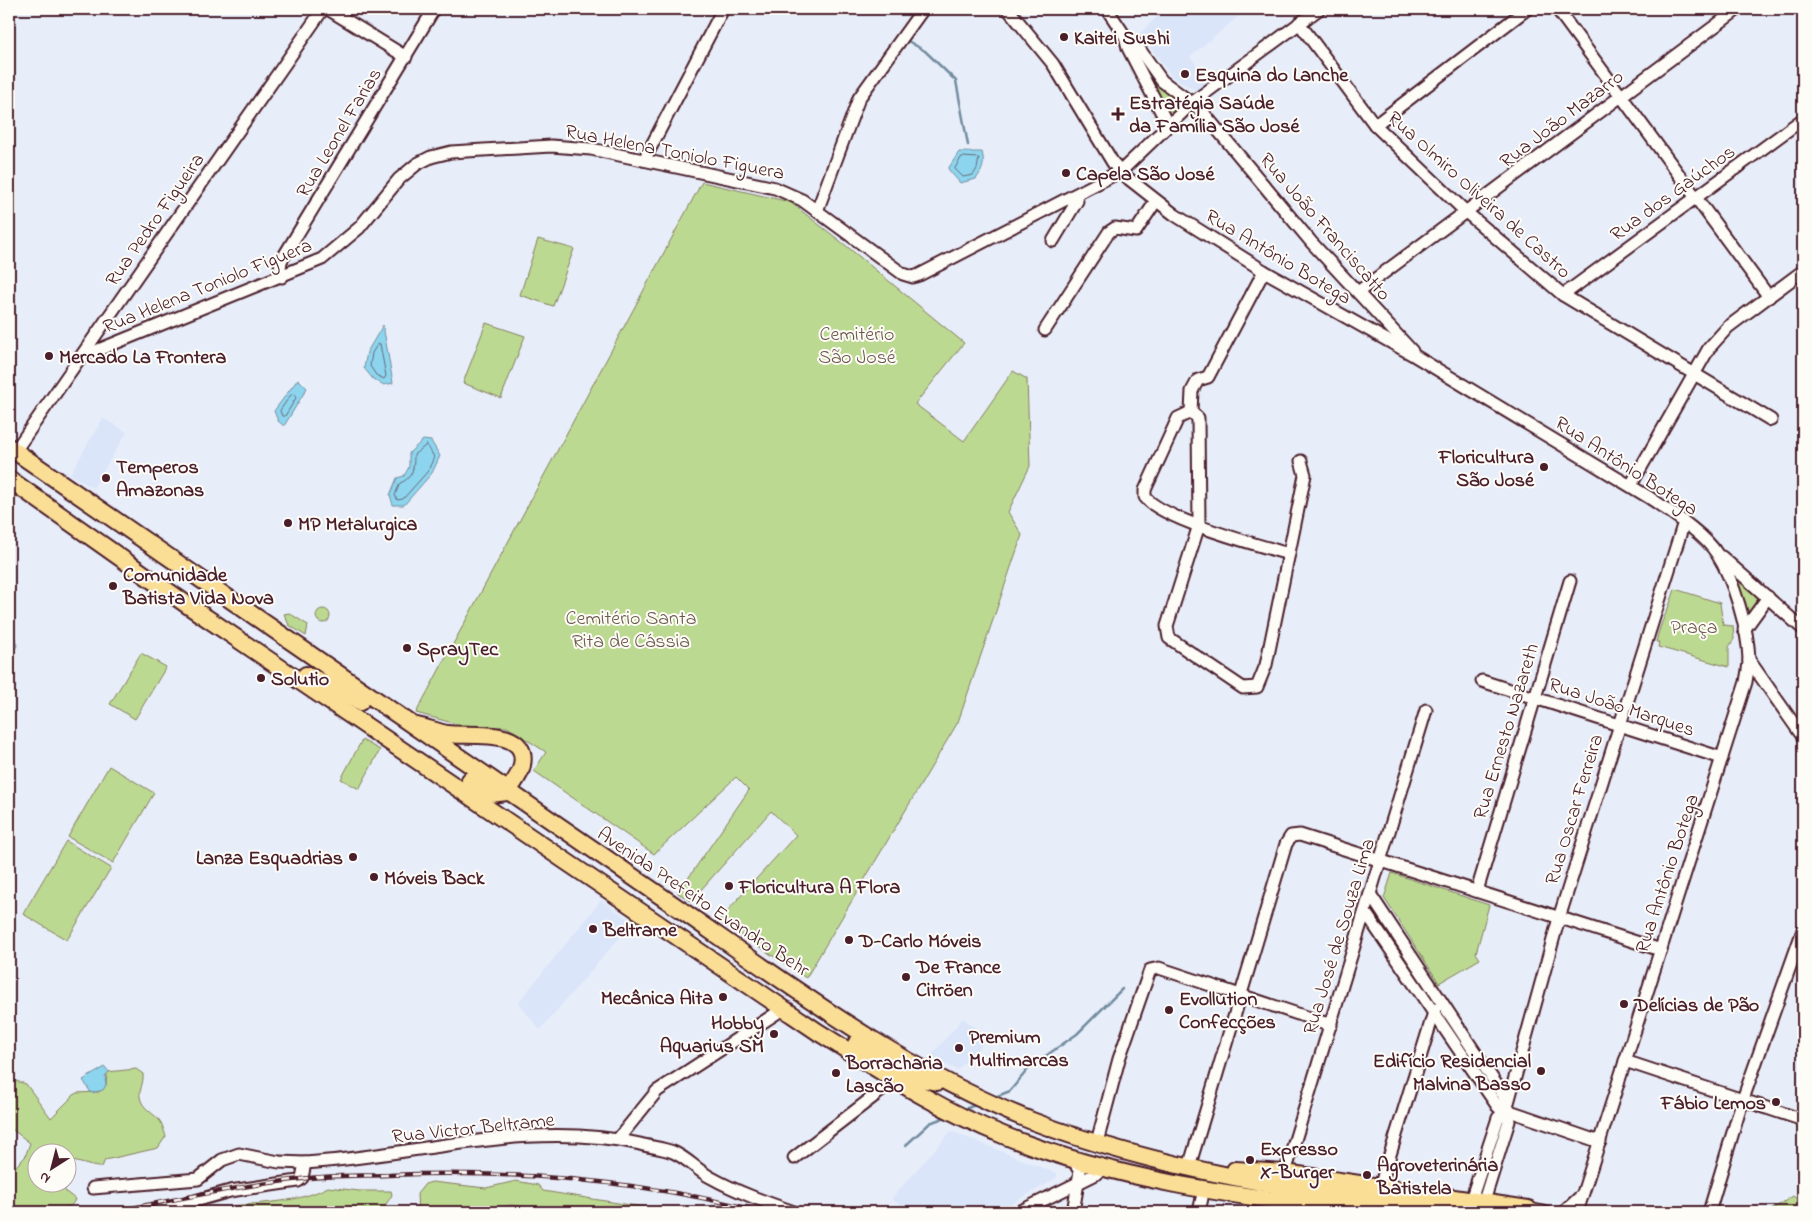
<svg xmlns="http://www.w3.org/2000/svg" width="1812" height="1221" font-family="'Indie Flower',sans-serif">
	<rect width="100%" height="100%" fill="#e8eef9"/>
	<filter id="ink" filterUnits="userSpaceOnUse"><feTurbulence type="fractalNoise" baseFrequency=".02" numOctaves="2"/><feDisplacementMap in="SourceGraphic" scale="10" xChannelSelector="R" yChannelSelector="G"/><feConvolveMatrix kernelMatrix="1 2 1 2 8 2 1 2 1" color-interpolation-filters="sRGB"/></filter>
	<g filter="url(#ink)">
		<g fill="#dae5fa">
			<polygon points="1165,9 1247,9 1190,57 1208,81 1197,91 1171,76 1140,33"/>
			<polygon points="103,418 127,432 93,488 70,474"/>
			<polygon points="601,900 633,922 540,1030 518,1003"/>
			<polygon points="963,1018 989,1038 957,1070 930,1057"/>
			<polygon points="951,1131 1058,1174 1055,1179 997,1212 910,1212 909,1206 901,1205 891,1199"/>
		</g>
		<g fill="#bcd991" stroke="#837c5e">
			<polygon points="1135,55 1160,85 1184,101 1171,116 1168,115"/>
			<polygon points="702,182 790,202 844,244 964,343 915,404 964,441 1013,371 1027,379 1030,466 1008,512 1022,535 958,722 806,978 719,920 796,835 771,811 691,901 678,893 749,790 736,777 654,854 534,771 546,752 507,727 460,725 416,713"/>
			<polygon points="538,239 574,249 553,306 520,295"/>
			<polygon points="486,323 525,336 501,398 463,383"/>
			<polygon points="1733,575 1761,598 1747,618"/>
			<path d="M1675 589 1720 603 1723 625 1733 626 1734 639 1729 647V667L1658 647 1659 642H1656C1660 622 1670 607 1675 589Z"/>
			<circle cx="323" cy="616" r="7"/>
			<polygon points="289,613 308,625 306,636 289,625 284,614"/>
			<polygon points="141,653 166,667 135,719 110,704"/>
			<polygon points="362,740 380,750 359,789 341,779"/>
			<polygon points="109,766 154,793 113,863 68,837"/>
			<polygon points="66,841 111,868 67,940 23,914"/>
			<polygon points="1392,873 1489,905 1476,953 1480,959 1439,983 1384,898"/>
			<path d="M136 1069 143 1074C144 1083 139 1090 140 1097 142 1109 154 1113 160 1121 163 1125 164 1132 166 1136L158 1148 105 1160 102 1167C94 1168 81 1162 71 1161L68 1163V1154H38V1184H62L66 1192 75 1199C70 1218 25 1212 9 1212V1173L25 1157 30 1143 9 1127V1079L26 1084 51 1118 76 1093 99 1092 106 1085 107 1072Z"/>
			<polygon points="516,1181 538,1185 543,1191 674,1212 613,1212 579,1207 581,1212 535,1212 526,1207 511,1205 477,1212 418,1212 417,1194 425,1184 432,1182 486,1188"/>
			<path d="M328 1187 359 1191H391L392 1195 381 1212H231L232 1206C265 1202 298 1203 328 1187Z"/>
			<polygon points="1793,1196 1800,1201 1800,1212 1768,1212"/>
		</g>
		<g fill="#8dd5ee" stroke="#728ca0">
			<path d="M959 152H982C985 163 983 170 976 179L960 183 948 169Z"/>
			<polygon points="383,325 393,383 384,385 373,379 364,368 367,352"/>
			<polygon points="298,379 307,388 284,426 278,421 274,411"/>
			<polygon points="423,440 431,441 440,456 432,473 404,505 393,505 390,495 397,478 404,476 409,467 409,453"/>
			<polygon points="15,638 17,646 9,657 9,640"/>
			<polygon points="105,1067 109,1072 105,1076 106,1085 103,1090 91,1093 83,1080"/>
		</g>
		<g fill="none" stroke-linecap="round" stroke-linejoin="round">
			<g stroke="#656879" stroke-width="1">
				<polygon points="962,157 979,158 977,169 973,175 963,177 955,169"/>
				<polygon points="380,344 386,376 384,379 376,375 370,366 372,353 377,345"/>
				<polygon points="291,395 294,394 296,398 285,416 282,416 280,411"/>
				<path d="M427 445 434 457 428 471 403 499 397 500 395 495 400 483C413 478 414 468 414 455Z"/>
			</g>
			<g stroke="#728ca0" stroke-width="2.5">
				<polyline points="908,41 925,51 956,81 968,145"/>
				<polyline points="995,1097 1010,1091 1030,1067 1077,1034 1122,989"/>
				<polyline points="962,1110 978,1104"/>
				<polyline points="906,1145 930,1123 948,1116"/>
			</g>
			<defs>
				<g id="minor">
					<polyline points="328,9 406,57"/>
					<path d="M1008 9 1053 64 1113 163 1129 179 1175 215 1264 271 1415 356 1650 498C1670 512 1705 534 1717 554 1734 580 1748 629 1749 659 1749 667 1747 675 1746 682L1577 1212"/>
					<polyline points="1107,9 1125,36 1128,48 1168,125"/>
					<polyline points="1557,9 1769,297"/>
					<polyline points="1299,23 1375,125 1466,212 1563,295 1771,420"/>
					<polyline points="1125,36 1135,43 1162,81 1201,110 1312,243 1412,351"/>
					<polyline points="1375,125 1527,9"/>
					<polyline points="644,160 723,9"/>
					<polyline points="817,211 859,98 923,9"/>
					<polyline points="1053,241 1077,201 1075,195"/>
					<polyline points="282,277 280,269 281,261 434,9"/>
					<polyline points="1358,292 1738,9"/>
					<polyline points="1563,295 1803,119"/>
					<polyline points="1045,330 1109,232 1115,228 1136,231 1156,201"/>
					<polyline points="81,357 322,259 359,228 399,179 417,164 431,157 451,152 551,146 591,149 775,188 802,200 903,274 913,277 919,275 1121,171 1193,102 1319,9"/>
					<polyline points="1191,412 1198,418 1199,525 1167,626 1169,638 1243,688 1257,687 1266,665 1305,475 1301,461"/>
					<path d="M1191 412 1178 418 1145 490V497C1163 520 1258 545 1289 554"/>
					<polyline points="1191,412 1192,391 1198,380 1208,377 1264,271"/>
					<polyline points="15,451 323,9"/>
					<polyline points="1631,485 1709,348 1728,327 1803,271"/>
					<polyline points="1722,557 1803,629"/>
					<polyline points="1744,630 1768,597"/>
					<polyline points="1749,660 1803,737"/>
					<polyline points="1482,681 1722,758"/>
					<polyline points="1477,891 1570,581"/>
					<polyline points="1370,894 1504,1096 1509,1121 1484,1201"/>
					<polyline points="1365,912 1498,1107 1600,1142"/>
					<polyline points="1625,1061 1803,1120"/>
					<polyline points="618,1139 657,1091 783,1009"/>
					<polyline points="1097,1142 1119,1059 1150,970 1159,968 1331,1025"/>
					<polyline points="794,1158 895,1080"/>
					<polyline points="1189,1167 1286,844 1291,836 1300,835 1661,950"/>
					<polyline points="1285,1173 1426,710"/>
					<polyline points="1380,1187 1435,1009"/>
					<path d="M93 1188 198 1179 222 1160 239 1154 279 1162 305 1163C415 1156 530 1119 640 1144 650 1147 662 1148 673 1152 687 1158 697 1170 710 1177 737 1192 765 1202 794 1212"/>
					<polyline points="1471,1200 1498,1118 1506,1110 1559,918 1684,522"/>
					<polyline points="156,1212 230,1191 298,1181 302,1178 305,1163"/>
					<polyline points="1019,1212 1098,1173"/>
					<polyline points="1073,1212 1080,1171 1077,1167"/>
					<polyline points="1199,1212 1202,1198"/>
					<polyline points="1524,1212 1528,1209 1544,1212"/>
					<polyline points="1564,1212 1581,1196"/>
					<polyline points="1709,1212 1743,1099 1803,930"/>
				</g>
				<g id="highway">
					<path d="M9 447C225 594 439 745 655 892 776 975 894 1067 1032 1121 1168 1173 1313 1192 1456 1212"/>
					<path d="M9 479 186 604 818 1032C878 1069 937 1109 1003 1135 1117 1181 1240 1196 1360 1212"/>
					<polyline points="306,675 334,687 360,702"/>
					<path d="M417 726C427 728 437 732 447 734 467 737 530 726 522 765 521 774 512 785 507 792L490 794 470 780"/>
					<polyline points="856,1044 915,1078 937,1082"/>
					<polyline points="1235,1170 1285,1173 1528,1209"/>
				</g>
			</defs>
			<use href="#minor" stroke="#4a1f2b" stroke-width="15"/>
			<use href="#highway" stroke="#4a1f2b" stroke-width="20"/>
			<use href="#minor" stroke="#fdfcf7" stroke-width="11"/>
			<use href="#highway" stroke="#fbde96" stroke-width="16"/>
			<defs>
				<path id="rail" d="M111 1212C174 1200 237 1186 301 1179 329 1175 359 1176 388 1175 514 1170 640 1180 763 1212"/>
			</defs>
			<use href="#rail" stroke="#4a1f2b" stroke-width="4.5"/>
			<use href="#rail" stroke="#fdfcf7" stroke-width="2.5" stroke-dasharray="8" stroke-linecap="butt"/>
		</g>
	</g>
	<g fill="#4a1f2b" stroke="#fdfcf7" stroke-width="2">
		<circle cx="1064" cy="37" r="5"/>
		<circle cx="1185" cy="74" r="5"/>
		<path d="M1115.5 106.5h5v5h5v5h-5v5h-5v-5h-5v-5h5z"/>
		<circle cx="1066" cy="173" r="5"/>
		<circle cx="49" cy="356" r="5"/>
		<circle cx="1544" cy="467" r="5"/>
		<circle cx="106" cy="478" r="5"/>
		<circle cx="288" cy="523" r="5"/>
		<circle cx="113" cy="586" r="5"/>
		<circle cx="407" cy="648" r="5"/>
		<circle cx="261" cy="678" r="5"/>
		<circle cx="353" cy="857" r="5"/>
		<circle cx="374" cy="877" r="5"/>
		<circle cx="729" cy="886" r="5"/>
		<circle cx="593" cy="929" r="5"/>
		<circle cx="849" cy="940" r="5"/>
		<circle cx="906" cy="977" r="5"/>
		<circle cx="723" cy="997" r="5"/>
		<circle cx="1624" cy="1004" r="5"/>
		<circle cx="1169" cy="1010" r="5"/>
		<circle cx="774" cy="1034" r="5"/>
		<circle cx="959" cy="1048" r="5"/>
		<circle cx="1541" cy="1071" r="5"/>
		<circle cx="836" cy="1073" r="5"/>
		<circle cx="1776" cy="1102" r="5"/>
		<circle cx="1250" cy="1160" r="5"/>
		<circle cx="1367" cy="1175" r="5"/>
	</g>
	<g text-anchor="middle" stroke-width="4" stroke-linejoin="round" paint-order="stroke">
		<g font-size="20" font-weight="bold" fill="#4a1f2b" stroke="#fdfcf7" text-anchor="start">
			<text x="1074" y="44">Kaitei Sushi</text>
			<text x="1195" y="81">Esquina do Lanche</text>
			<text x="1129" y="109">Estratégia Saúde<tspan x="1129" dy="23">da Família São José</tspan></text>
			<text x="1076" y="180">Capela São José</text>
			<text x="59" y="363">Mercado La Frontera</text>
			<text x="1534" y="463" text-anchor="end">Floricultura<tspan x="1534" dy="23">São José</tspan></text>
			<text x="116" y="473">Temperos<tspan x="116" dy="23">Amazonas</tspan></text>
			<text x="298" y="530">MP Metalurgica</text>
			<text x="123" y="581">Comunidade<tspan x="123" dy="23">Batista Vida Nova</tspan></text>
			<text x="417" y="655">SprayTec</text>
			<text x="271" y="685">Solutio</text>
			<text x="343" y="864" text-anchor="end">Lanza Esquadrias</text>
			<text x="384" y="884">Móveis Back</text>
			<text x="739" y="893">Floricultura A Flora</text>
			<text x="603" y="936">Beltrame</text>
			<text x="859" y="947">D-Carlo Móveis</text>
			<text x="916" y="973">De France<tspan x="916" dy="23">Citröen</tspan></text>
			<text x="713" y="1004" text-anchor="end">Mecânica Aita</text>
			<text x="1179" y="1005">Evollution<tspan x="1179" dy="23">Confecções</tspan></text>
			<text x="1634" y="1011">Delícias de Pão</text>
			<text x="764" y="1029" text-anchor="end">Hobby<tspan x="764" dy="23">Aquarius SM</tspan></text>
			<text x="969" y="1043">Premium<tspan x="969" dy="23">Multimarcas</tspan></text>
			<text x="1531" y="1067" text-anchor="end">Edifício Residencial<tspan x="1531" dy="23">Malvina Basso</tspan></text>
			<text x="846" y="1069">Borracharia<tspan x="846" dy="23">Lascão</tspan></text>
			<text x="1766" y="1109" text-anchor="end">Fábio Lemos</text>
			<text x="1260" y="1155">Expresso<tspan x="1260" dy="23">X-Burger</tspan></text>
			<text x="1377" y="1171">Agroveterinária<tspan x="1377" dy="23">Batistela</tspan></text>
		</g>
		<g font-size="20" fill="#4a1f2b" stroke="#fdfcf7">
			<text transform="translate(1561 118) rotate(-37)" y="7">Rua João Mazarro</text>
			<text transform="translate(338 132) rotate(-59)" y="7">Rua Leonel Farias</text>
			<text transform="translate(675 151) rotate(11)" y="7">Rua Helena Toniolo Figuera</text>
			<text transform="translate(1672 192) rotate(-36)" y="7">Rua dos Gaúchos</text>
			<text transform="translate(1480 194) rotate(42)" y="7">Rua Olmiro Oliveira de Castro</text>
			<text transform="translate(154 219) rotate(-55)" y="7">Rua Pedro Figueira</text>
			<text transform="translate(1326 226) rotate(49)" y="7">Rua João Franciscatto</text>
			<text transform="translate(1279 256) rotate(31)" y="7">Rua Antônio Botega</text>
			<text transform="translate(207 285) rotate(-22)" y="7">Rua Helena Toniolo Figuera</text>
			<text transform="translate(1627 465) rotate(33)" y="7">Rua Antônio Botega</text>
			<text transform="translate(1622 706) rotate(18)" y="7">Rua João Marques</text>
			<text transform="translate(1505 731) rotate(-73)" y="7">Rua Ernesto Nazareth</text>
			<text transform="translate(1573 809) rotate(-73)" y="7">Rua Oscar Ferreira</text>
			<text transform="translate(1666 873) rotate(-72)" y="7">Rua Antônio Botega</text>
			<text transform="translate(704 901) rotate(34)" y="7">Avenida Prefeito Evandro Behr</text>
			<text transform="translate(1338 936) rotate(-73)" y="7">Rua José de Souza Lima</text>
			<text transform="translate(473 1127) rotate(-6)" y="7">Rua Victor Beltrame</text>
		</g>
		<g font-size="20" fill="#6c574a" stroke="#fdfcf7">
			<text x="857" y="340">Cemitério<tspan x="857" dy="23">São José</tspan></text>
			<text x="631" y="624">Cemitério Santa<tspan x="631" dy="23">Rita de Cássia</tspan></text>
			<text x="1694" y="633">Praça</text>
		</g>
	</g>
	<rect width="1812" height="1221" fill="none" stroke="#fdfcf7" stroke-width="30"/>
	<rect x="15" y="15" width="1782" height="1191" fill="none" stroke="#4a1f2b" stroke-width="2" filter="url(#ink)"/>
	<g transform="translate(52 1168) rotate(216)"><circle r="24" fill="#fdfcf7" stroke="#b5a4a5"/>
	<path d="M0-4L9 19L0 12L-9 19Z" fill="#4a1f2b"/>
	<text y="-8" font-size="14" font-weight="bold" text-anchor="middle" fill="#4a1f2b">N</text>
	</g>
</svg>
